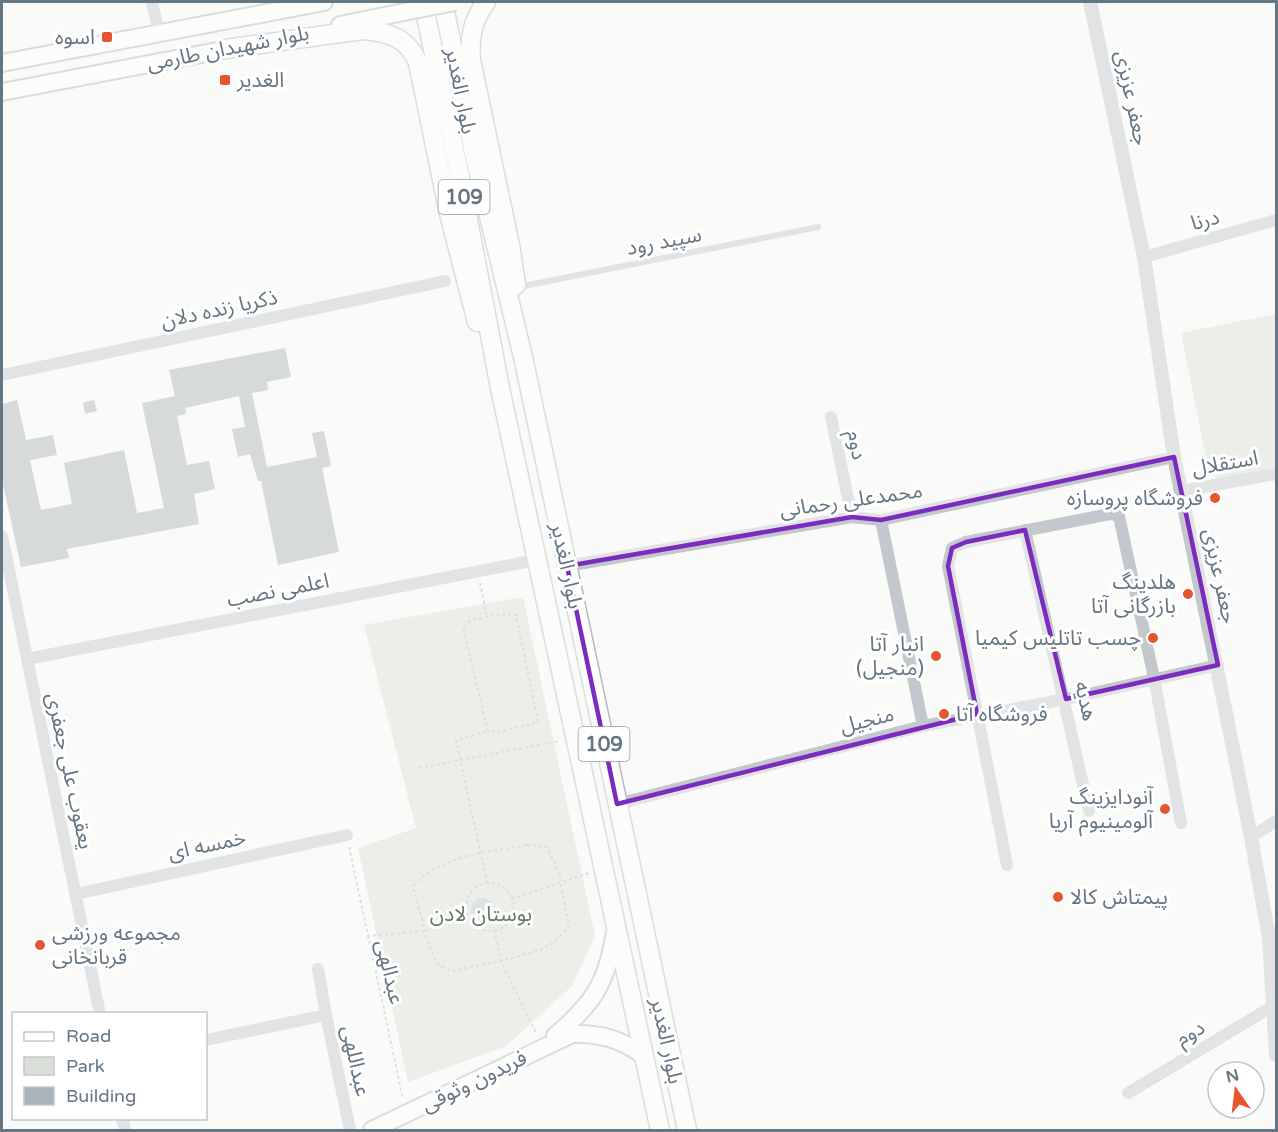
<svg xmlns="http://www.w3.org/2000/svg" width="1278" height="1132" font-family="'Varela Round','Noto Sans Arabic',sans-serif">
	<rect width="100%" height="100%" fill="#fafaf8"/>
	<g fill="#dadfd7">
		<polygon points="1276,314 1276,468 1220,480 1209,472 1181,333"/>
		<polygon points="523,597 595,936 572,986 506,1046 408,1082 358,848 416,828 364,625"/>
	</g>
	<circle fill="#bbc7cb" cx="482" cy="909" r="11"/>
	<g fill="#aab3b9">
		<polygon points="285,348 291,377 267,382 268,390 252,393 267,467 317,457 312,433 324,431 331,466 322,468 339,552 278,565 261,481 258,481 250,454 238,457 232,429 245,427 239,396 185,408 186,414 177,416 187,465 209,461 215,489 194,494 199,524 67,549 69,558 21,567 2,480 2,404 17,400 26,440 53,435 57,455 30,460 41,510 72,504 64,463 124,450 137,513 164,508 142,403 175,396 169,370"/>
		<polygon points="94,400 97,411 85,414 83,403"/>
	</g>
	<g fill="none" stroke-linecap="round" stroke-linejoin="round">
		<defs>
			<g id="secondary">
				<polyline points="340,25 404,12"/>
				<polyline points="2,63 324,2"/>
				<polyline points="2,92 238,47"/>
				<path d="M555 1036C594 1003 607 982 615 932"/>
				<path d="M372 1130 572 1034C600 1033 620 1039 643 1055"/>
			</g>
			<g id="primary">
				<polyline points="423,2 458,167 501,393 660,1130"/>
				<polyline points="443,2 475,158 523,357 687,1130"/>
				<path d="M486 2C473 20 469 37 471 60L511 250 516 285"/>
				<path d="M225 49 362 30C389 32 407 37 418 63L449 214 477 322"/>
			</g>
		</defs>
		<use href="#secondary" stroke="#b3babf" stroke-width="20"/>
		<use href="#primary" stroke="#b5babe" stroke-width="21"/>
		<g stroke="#bbbfc2" stroke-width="2" stroke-dasharray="3 3" stroke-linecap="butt">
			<polyline points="480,583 487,617"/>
			<polygon points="502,614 516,615 538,722 500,732 488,731 463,628 471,620"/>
			<polyline points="419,768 559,741"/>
			<path d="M527 845 547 847 559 873 569 927 554 942 540 950 501 961 452 971 438 965 429 946 413 887C438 855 490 852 527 845Z"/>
			<polyline points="349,847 403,1099"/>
			<polyline points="487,883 456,740 488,731"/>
			<circle cx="490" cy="907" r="24"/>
			<polyline points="512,899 589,873"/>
			<polyline points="494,930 501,961 537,1035"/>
			<polyline points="367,936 425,931 468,915"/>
		</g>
		<polyline stroke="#c3c8cc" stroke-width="6" points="519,287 818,227"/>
		<g stroke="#c3c8cc" stroke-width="12">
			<polyline points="152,2 159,32"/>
			<polyline points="1144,257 1276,220"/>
			<polyline points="2,375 445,281"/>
			<polyline points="831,417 852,517"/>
			<polyline points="1181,491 1276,474"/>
			<polyline points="1025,530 1089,811"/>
			<polyline points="2,536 100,1014"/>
			<polyline points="567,566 852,517 881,520 1174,457"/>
			<polyline points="27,659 536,560"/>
			<polyline points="923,726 1066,699 1218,665"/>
			<polyline points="617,804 923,726 881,520"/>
			<polyline points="1251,837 1276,821"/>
			<polyline points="1007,865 948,566 952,548 966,542 1110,514 1119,516 1154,678 1181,823"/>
			<polyline points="76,894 347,835"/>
			<polyline points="318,969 326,1015"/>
			<polyline points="206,1040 326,1015 350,1130"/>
			<polyline points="1128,1093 1273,1006"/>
			<polyline points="122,1118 125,1130"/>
		</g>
		<polyline stroke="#c3c8cc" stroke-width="14" points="1090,2 1144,257 1174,457 1251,837 1269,938 1276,1055"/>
		<use href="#secondary" stroke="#fff" stroke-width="16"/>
		<use href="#primary" stroke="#fff" stroke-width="18"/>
		<defs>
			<polyline id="secondary-bridge" points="404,12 455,2"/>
		</defs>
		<use href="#secondary-bridge" stroke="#b3babf" stroke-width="20" stroke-linecap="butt"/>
		<use href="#secondary-bridge" stroke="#fff" stroke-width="16"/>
	</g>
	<path d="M0 0H1278V1132H0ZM1174 457 1218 665 1066 699 1025 530 966 542 952 548 948 566 977 714 617 804 567 566 852 517 881 520Z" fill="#fafaf8" fill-opacity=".55" fill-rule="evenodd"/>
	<path fill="none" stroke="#7b2cbf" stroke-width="4.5" stroke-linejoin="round" d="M1174 457 1218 665 1066 699 1025 530 966 542 952 548 948 566 977 714 617 804 567 566 852 517 881 520Z"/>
	<g fill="#e4572e" stroke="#fff" stroke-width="2">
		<rect x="101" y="31" width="12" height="12" rx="3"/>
		<rect x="219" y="74" width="12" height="12" rx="3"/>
		<circle cx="1215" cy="498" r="6"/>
		<circle cx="1188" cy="594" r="6"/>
		<circle cx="1153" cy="638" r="6"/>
		<circle cx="936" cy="656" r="6"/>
		<circle cx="944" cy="714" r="6"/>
		<circle cx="1165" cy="809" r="6"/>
		<circle cx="1058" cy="897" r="6"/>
		<circle cx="40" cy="945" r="6"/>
	</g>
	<g text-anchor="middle" stroke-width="6" stroke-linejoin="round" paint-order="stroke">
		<g fill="#fff" stroke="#939fa8" stroke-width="1.5">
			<rect x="438.5" y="180" width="51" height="34" rx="4.5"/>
			<rect x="578.5" y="727" width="51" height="34" rx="4.5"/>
		</g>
		<g font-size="20" font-weight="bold" fill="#657683">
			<text x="464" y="204">109</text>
			<text x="604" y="751">109</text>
		</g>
		<g font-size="21" fill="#657683" stroke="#fff" text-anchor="end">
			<text x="95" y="44">اسوه</text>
			<text x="237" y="87" text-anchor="start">الغدیر</text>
			<text x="1203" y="505">فروشگاه پروسازه</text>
			<text x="1176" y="589">هلدینگ<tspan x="1176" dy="24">بازرگانی آتا</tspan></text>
			<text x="1141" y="645">چسب تاتلیس کیمیا</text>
			<text x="924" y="651">انبار آتا<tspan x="924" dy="24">(منجیل)</tspan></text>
			<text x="956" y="721" text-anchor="start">فروشگاه آتا</text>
			<text x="1153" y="804">آنودایزینگ<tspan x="1153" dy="24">آلومینیوم آریا</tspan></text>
			<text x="1070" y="904" text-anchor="start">پیمتاش کالا</text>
			<text x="52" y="940" text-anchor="start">مجموعه ورزشی<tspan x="52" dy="24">قربانخانی</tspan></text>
		</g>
		<g font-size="21" fill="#657683" stroke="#fff">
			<text transform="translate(228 48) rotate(-11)" y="7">بلوار شهیدان طارمی</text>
			<text transform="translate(461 91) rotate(79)" y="7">بلوار الغدیر</text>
			<text transform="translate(1132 98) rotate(78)" y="7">جعفر عزیزی</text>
			<text transform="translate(1205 220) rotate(-15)" y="7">درنا</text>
			<text transform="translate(664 241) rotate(-11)" y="7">سپید رود</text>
			<text transform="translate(219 309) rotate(-12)" y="7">ذکریا زنده دلان</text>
			<text transform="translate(857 445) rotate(79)" y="7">دوم</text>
			<text transform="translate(1225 463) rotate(-10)" y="7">استقلال</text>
			<text transform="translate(851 500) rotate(-8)" y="7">محمدعلی رحمانی</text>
			<text transform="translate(567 566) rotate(78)" y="7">بلوار الغدیر</text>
			<text transform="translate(1220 576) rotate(78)" y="7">جعفر عزیزی</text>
			<text transform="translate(278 590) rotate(-11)" y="7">اعلمی نصب</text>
			<text transform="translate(1086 701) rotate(77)" y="7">هدیه</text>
			<text transform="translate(867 720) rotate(-14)" y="7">منجیل</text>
			<text transform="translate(70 771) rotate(78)" y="7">یعقوب علی جعفری</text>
			<text transform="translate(207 845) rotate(-12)" y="7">خمسه ای</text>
			<text transform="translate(390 972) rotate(77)" y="7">عبدالهی</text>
			<text transform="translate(1190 1033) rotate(-31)" y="7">دوم</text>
			<text transform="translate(667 1041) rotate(78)" y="7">بلوار الغدیر</text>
			<text transform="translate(356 1061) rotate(78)" y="7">عبداللهی</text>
			<text transform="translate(474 1081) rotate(-26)" y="7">فریدون وثوقی</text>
		</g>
		<g font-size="21" fill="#687a64" stroke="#fff">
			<text x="481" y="921">بوستان لادن</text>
		</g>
	</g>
	<rect width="1278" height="1132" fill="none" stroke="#657683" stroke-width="6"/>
	<rect x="12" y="1012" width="195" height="108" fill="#ffffff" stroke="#c1c8cd" stroke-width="1.5"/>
	<rect x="24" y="1032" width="30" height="9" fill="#ffffff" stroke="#c1c8cd" stroke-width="1.5"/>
	<text x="66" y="1042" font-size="18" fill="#657683">Road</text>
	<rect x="24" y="1057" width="30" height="18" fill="#dadfd7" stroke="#c1c8cd" stroke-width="1.5"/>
	<text x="66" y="1072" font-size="18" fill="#657683">Park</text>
	<rect x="24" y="1087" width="30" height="18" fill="#aab3b9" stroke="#c1c8cd" stroke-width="1.5"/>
	<text x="66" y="1102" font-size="18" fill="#657683">Building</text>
	<g transform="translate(1236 1090) rotate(346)"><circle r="28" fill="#ffffff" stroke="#c1c8cd" stroke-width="1.5"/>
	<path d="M0-4.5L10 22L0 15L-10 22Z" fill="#e4572e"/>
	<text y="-9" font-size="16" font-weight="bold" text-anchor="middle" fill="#657683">N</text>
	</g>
</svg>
